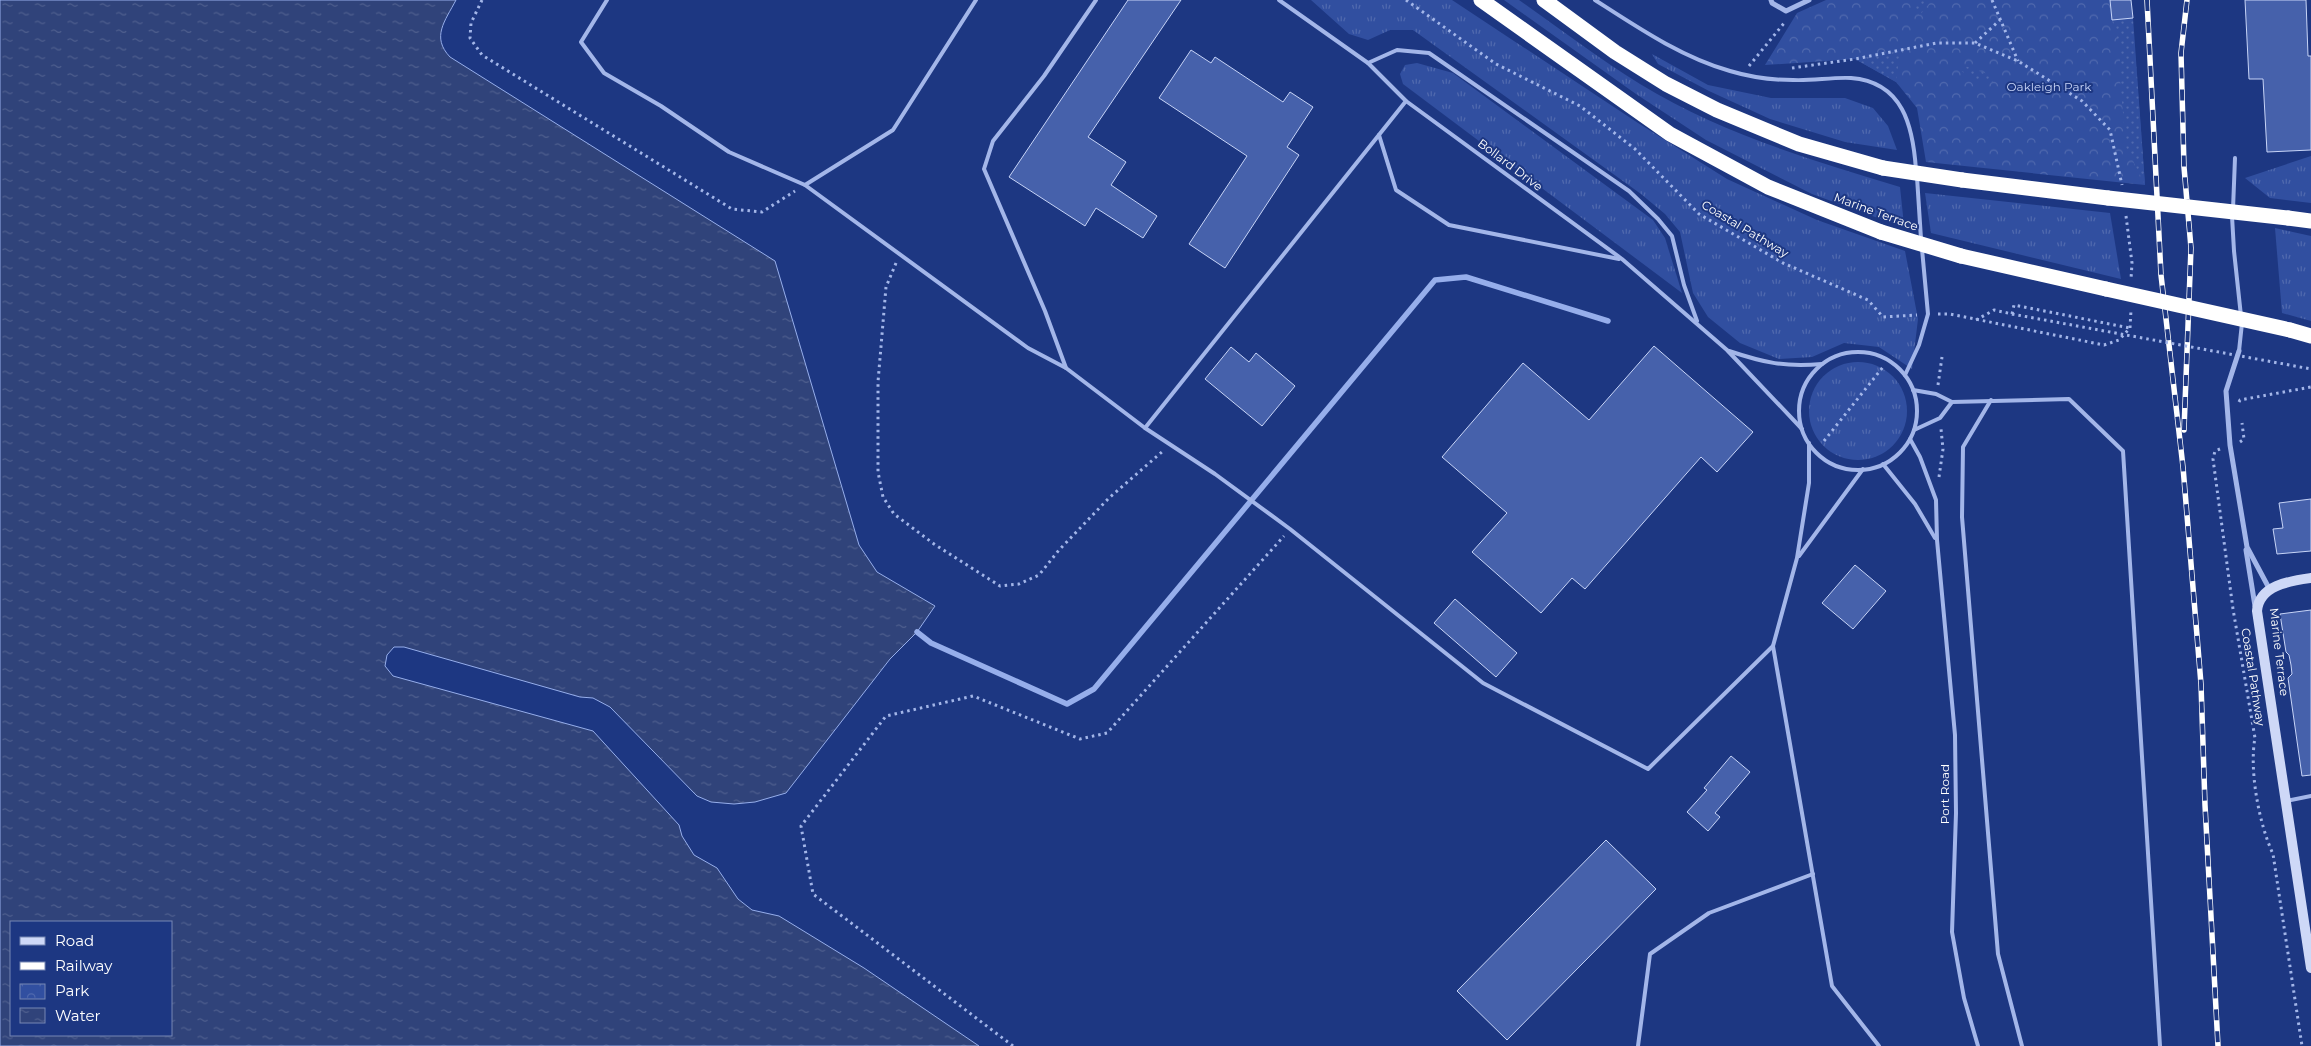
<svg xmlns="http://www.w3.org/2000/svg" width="2311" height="1046" font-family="Montserrat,sans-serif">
	<defs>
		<pattern id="grass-tufts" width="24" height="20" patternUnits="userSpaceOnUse" patternTransform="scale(1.25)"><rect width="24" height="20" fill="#314fa0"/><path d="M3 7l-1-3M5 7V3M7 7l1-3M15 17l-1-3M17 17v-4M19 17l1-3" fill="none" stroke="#5069ae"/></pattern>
		<pattern id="park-crowns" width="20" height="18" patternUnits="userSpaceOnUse" patternTransform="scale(1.25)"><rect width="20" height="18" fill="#314fa0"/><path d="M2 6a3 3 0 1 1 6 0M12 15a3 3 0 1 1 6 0" fill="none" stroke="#5069ae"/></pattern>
		<pattern id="garden-dots" width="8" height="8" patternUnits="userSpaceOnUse" patternTransform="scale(1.25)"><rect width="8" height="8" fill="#314fa0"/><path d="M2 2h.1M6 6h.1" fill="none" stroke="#5069ae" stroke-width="1.8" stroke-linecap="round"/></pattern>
		<pattern id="water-ripples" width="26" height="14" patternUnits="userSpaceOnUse" patternTransform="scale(1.25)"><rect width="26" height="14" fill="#30437a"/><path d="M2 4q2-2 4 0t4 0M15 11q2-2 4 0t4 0" fill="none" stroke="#4f5f8e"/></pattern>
	</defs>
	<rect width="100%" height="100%" fill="#1d3782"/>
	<g fill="url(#grass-tufts)">
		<polygon points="1311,0 1452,0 1638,123 1727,179 1817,220 1905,251 1918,319 1912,369 1879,347 1844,343 1812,357 1779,359 1740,343 1708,317 1693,293 1680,232 1665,214 1641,194 1413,30 1390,30 1368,40 1349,34"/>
		<path d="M1504 0H1519C1559 28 1598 58 1640 84 1720 133 1811 160 1900 187L1904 225 1886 221 1812 194 1706 140 1636 94Z"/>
		<polygon points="1652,54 1708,85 1771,98 1845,98 1873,108 1888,126 1897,150 1845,142 1770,119 1709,91 1658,64"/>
		<polygon points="1417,63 1453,73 1653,220 1665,238 1682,293 1403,84 1400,74 1405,65"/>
		<polygon points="2311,156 2311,203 2270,198 2245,178"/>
		<polygon points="1925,193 2110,213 2121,279 1931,233"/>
		<polygon points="2275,228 2311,236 2311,321 2282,313"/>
		<circle cx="1858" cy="411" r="49"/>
	</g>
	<polygon fill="url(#park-crowns)" points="1826,0 2131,0 2145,185 1926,162 1917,108 1896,82 1855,59 1765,65 1797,13"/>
	<g fill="url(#garden-dots)">
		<polygon points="1921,0 1932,0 1920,15 1914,9"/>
		<polygon points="2133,18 2145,185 2126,147 2120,79 2120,48 2112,20"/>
		<polygon points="1900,51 1896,82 1855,59"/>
		<polygon points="1965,66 1993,76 1994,82 1975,79 1961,71"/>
	</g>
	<path fill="url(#water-ripples)" stroke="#96aeeb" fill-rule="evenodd" d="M0 0H456C445 21 431 37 450 57L775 261 859 545 877 572 935 606 917 632 890 659 786 793 755 802 734 804 711 802 697 796 610 707 593 698 580 697 404 647H394L387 655 385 666 393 676 593 731 679 825 682 836 694 855 717 868 738 899 752 910 779 916 864 968 979 1046H0ZM11 922H171V1035H11Z"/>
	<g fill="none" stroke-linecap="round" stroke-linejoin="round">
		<polyline stroke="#96aeeb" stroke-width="5.5" points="917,632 931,643 1067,704 1094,689 1435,280 1466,277 1608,321"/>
	</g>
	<g fill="#4661ab" stroke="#c7d4f7">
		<polygon points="1128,0 1181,0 1088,137 1126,162 1111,185 1157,216 1143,238 1096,208 1085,226 1009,177"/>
		<polygon points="2110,0 2131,0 2133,18 2112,20"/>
		<polygon points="2245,0 2306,0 2308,56 2311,56 2311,150 2267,152 2263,79 2249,79"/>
		<polygon points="1191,50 1211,63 1215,57 1283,102 1290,92 1313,107 1287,147 1299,155 1225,268 1189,244 1247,156 1159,98"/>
		<polygon points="1654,346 1753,432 1717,472 1701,457 1585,589 1572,578 1541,613 1472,552 1507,513 1442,457 1523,363 1589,420"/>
		<polygon points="1231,347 1249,362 1256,353 1295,386 1262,426 1205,379"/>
		<polygon points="2311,499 2311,551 2277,554 2273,529 2283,528 2279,503"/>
		<polygon points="1855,565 1886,591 1853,629 1822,603"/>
		<polygon points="1455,599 1517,653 1496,677 1434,623"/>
		<polygon points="2311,610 2311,775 2302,776 2288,678 2292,674 2291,665 2289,655 2286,652 2280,614"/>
		<polygon points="1731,756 1750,772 1715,813 1720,817 1708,831 1687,812 1707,790 1704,788"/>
		<polygon points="1606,840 1656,889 1507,1040 1457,991"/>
	</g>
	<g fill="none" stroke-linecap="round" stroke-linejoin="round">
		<g stroke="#a3b6e9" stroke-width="3" stroke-dasharray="2.5 4" stroke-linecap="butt">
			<polyline points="482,0 471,23 470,38 482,55 732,209 762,212 795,191"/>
			<polyline points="1406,0 1496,64 1580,106 1635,149 1699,214 1783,263 1868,300 1883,317 1917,315"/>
			<polyline points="1992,0 2018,61"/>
			<polyline points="1975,43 2000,20"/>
			<polyline points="1749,66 1785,22"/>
			<polyline points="1792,68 1855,59 1937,43 1975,43 2018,61 2082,101 2110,130 2122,185"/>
			<polyline points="2126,216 2132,263 2131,279"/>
			<polyline points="896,263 886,287 878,382 878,472 883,497 894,514 934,544 1000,586 1019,584 1039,575 1059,550 1109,498 1163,451"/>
			<polyline points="1938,314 1950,314 2104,345 2119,340 2130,328"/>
			<polyline points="1976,320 1994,310 2012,314 2014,305 2130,328"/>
			<polyline points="2130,328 2131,310"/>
			<polyline points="1938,385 1942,357"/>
			<polyline points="2239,402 2240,400 2311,387"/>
			<polyline points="1824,441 1883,367"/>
			<polyline points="2240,442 2244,439 2242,423"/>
			<path d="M2220 449 2215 451 2213 459 2233 609 2255 738C2249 770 2259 824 2273 854L2302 1046"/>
			<polyline points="1939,477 1943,449 1941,429"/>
			<polyline points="1013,1046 813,894 801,826 886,716 973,696 1080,739 1107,733 1284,536"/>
		</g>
		<g stroke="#a3b6e9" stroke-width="4">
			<polyline points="607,0 581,42 604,73 661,106 729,152 805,185 1028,348 1066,368"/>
			<polyline points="1096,0 1044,76 993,141 984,169 1045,311 1066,368 1145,428 1215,474 1290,529 1483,683 1648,769 1773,646"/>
			<polyline points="1279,0 1368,63 1406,101 1622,259 1727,350 1802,429"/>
			<path d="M1595 0C1637 27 1681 57 1730 71 1750 77 1772 80 1793 80 1812 81 1832 77 1851 78 1903 82 1913 126 1916 170"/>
			<polyline points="1368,63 1397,50 1429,53 1629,191 1658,219 1672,236 1684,285 1697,321"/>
			<polyline points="1379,135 1396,190 1449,225 1619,259"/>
			<polyline points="1917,177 1921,239"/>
			<polyline points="805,185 893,130 976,0"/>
			<polyline points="2233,209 2235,158"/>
			<polyline points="2232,216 2234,251 2241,316"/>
			<path d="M1729 351C1765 363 1784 367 1822 364"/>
			<polyline points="2239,351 2242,323"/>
			<circle cx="1858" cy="411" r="59"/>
			<polyline points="1905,375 1919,345 1928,314 1922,249"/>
			<polyline points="1913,390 1936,394 1952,402 2069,399 2123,451 2160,1046"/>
			<polyline points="1991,400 1963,447 1962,517 1998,954 2022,1046"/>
			<polyline points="1145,428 1406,101"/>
			<polyline points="1914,430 1940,418 1952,402"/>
			<polyline points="1910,439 1920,457 1936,500 1937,540 1955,735 1956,813 1952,932 1964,998 1978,1046"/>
			<polyline points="1809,443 1809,483 1797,558 1773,646 1832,986 1879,1046"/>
			<polyline points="1883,464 1915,504 1935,538"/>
			<polyline points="1799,556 1863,469"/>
			<polyline points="2286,801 2311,796"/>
			<polyline points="1638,1046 1650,954 1709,913 1813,874"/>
		</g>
		<g stroke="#a3b6e9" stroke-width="5">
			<polyline points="1771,0 1772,3 1786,11 1809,0"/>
			<polyline points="2239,351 2226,391 2230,445 2247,547 2270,590"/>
			<polyline points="2246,550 2255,606"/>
		</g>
		<path stroke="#ced8f7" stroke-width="10" d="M2311 578C2290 581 2259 585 2257 611L2311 968"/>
		<g stroke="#fff" stroke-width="15">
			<polyline points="1481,0 1670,134 1768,187 1881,232"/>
			<polyline points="1544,0 1615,52 1666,84 1717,110 1799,144 1883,168"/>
			<polyline points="1962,180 2108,198"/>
			<polyline points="2288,218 2311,221"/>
			<polyline points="1961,256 2106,289"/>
			<polyline points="2290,330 2311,336"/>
		</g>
		<defs>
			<g id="rail">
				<polyline points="2147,0 2161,275 2183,467 2201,684 2205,805 2218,1046"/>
				<polyline points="2184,430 2191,248 2184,167 2181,53 2187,0"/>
			</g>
		</defs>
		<use href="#rail" stroke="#fff" stroke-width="5.5"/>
		<use href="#rail" stroke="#1d3782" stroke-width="4" stroke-dasharray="11" stroke-linecap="butt"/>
		<polyline stroke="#a3b6e9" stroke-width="3" stroke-dasharray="2.5 4" stroke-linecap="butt" points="2012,314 2311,369"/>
		<g stroke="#fff" stroke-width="15">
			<polyline points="1883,168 1962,180"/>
			<polyline points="2108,198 2288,218"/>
			<polyline points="1881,232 1961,256"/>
			<polyline points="2106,289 2290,330"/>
		</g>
	</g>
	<g text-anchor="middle" stroke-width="4" stroke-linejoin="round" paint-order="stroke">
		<g font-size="12" fill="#c7d4f7" stroke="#1d3782">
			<text x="2049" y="91">Oakleigh Park</text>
		</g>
		<g font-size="12" fill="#fff" stroke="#1d3782">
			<text transform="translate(1510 165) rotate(37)" y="4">Bollard Drive</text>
			<text transform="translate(1876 212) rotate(20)" y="4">Marine Terrace</text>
			<text transform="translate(1745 229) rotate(31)" y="4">Coastal Pathway</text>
			<text transform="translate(2279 652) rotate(83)" y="4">Marine Terrace</text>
			<text transform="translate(2253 677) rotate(81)" y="4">Coastal Pathway</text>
			<text transform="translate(1945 794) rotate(-90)" y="4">Port Road</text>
		</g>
	</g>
	<rect x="10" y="921" width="162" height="115" fill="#1d3782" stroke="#7787b4"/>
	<rect x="20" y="937" width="25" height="8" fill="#ced8f7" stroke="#7787b4"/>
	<text x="55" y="946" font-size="15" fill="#ffffff">Road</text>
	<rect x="20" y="962" width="25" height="8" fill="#ffffff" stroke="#7787b4"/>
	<text x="55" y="971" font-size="15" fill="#ffffff">Railway</text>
	<rect x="20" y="984" width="25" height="15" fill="url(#park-crowns)" stroke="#7787b4"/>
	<text x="55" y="996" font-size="15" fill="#ffffff">Park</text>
	<rect x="20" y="1008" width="25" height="15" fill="url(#water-ripples)" stroke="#7787b4"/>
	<text x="55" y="1021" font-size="15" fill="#ffffff">Water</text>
</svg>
